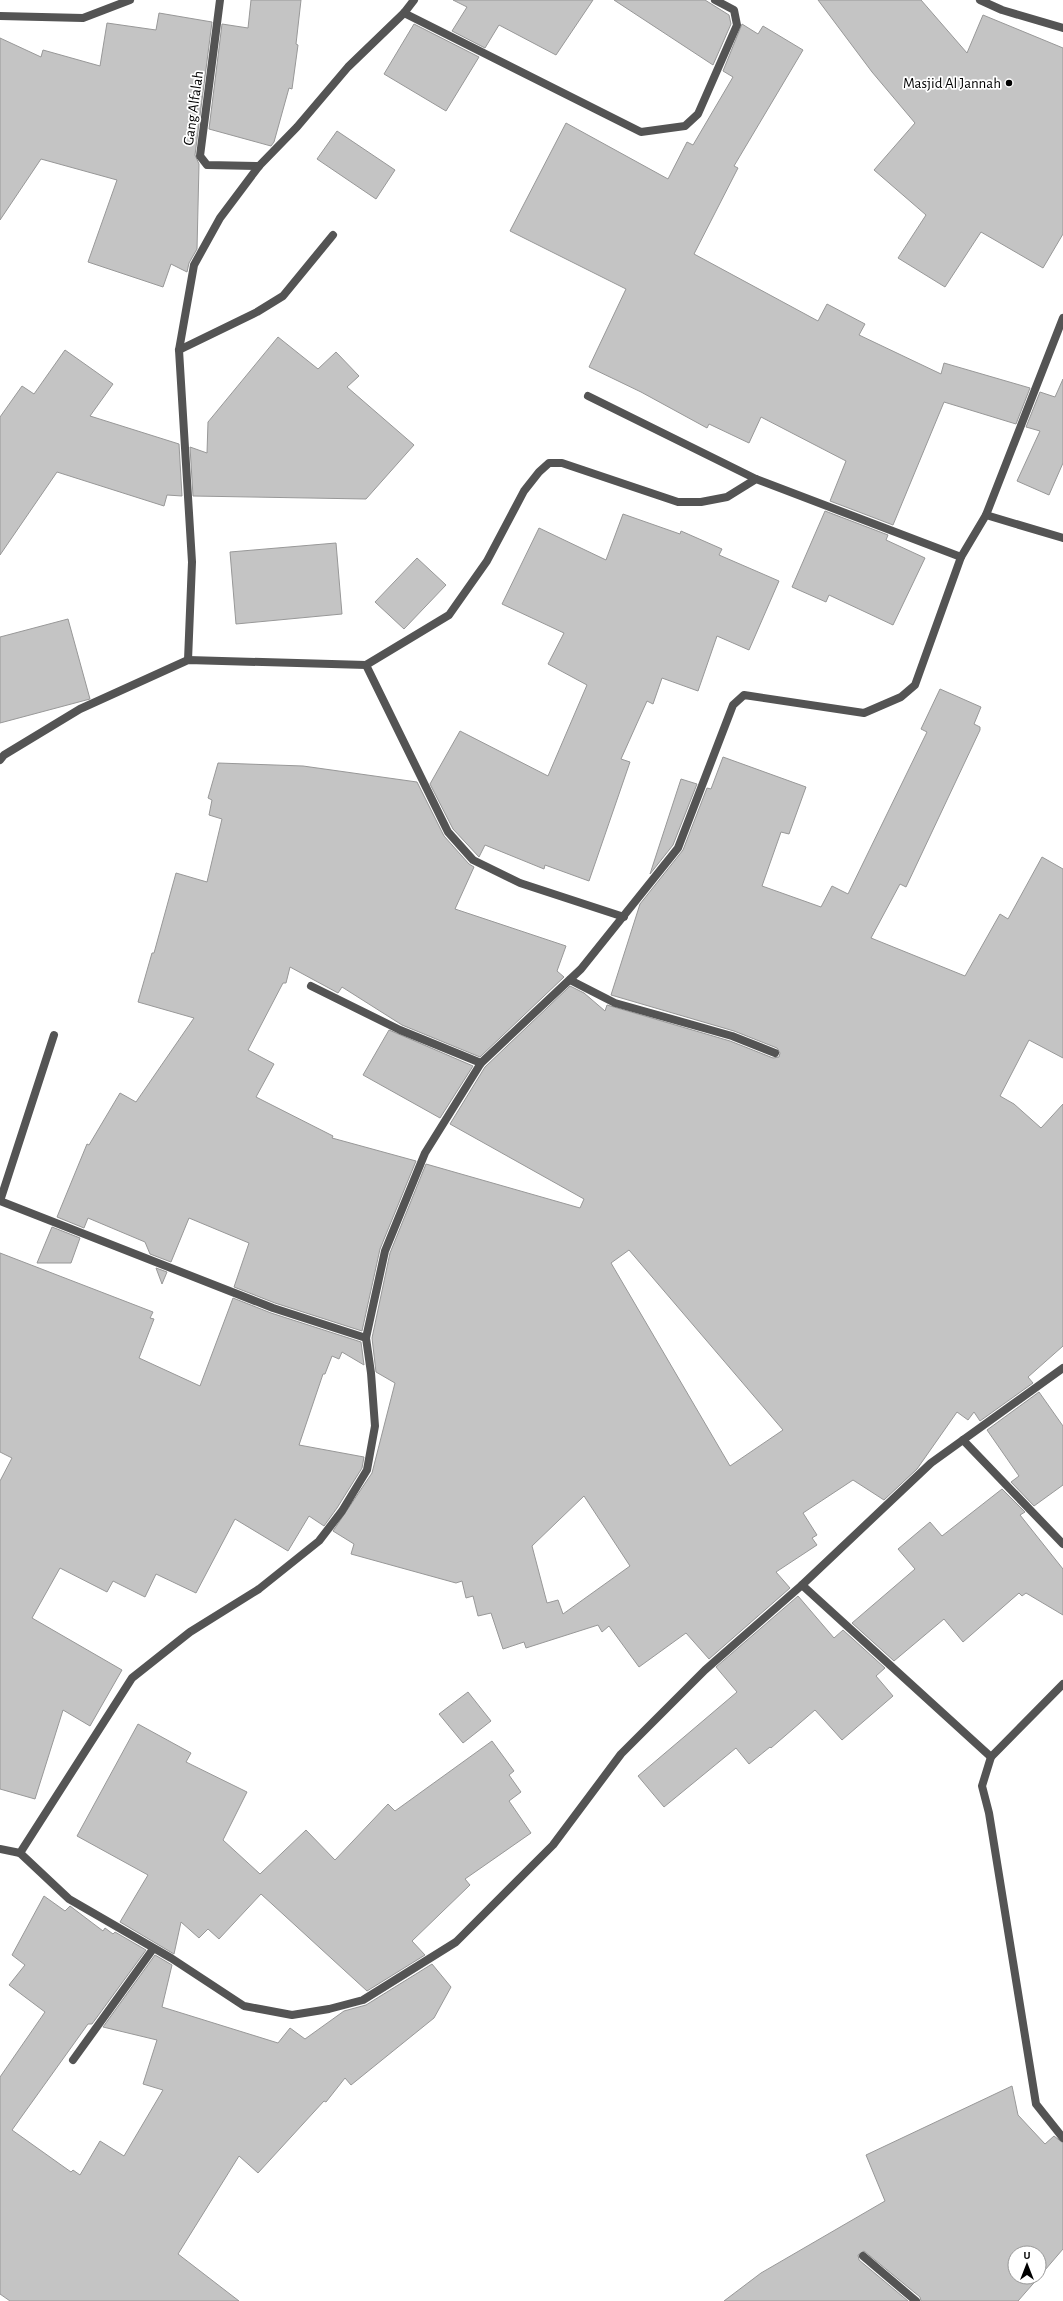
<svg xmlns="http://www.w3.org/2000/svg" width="1063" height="2301" font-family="'Alegreya Sans',sans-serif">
	<rect width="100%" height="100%" fill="#fff"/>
	<g fill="#c4c4c4" stroke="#989898" fill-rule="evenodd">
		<polygon points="251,0 301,0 296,44 298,45 292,89 289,88 274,142 271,146 209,129 222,24 248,28"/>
		<polygon points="453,0 593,0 556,55 499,25 485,48 452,31 467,7"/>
		<polygon points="614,0 705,0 729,15 731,24 713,65"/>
		<polygon points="818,0 921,0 967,53 983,15 1063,48 1063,234 1043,268 981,232 945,287 898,258 926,215 874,170 915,123 872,72"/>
		<polygon points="159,13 212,22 195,155 199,164 197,249 189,263 187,272 171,264 163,287 88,262 117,180 41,159 0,220 0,38 41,57 43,50 100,66 107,23 156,30"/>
		<polygon points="414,24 479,57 446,111 384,74"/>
		<polygon points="742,24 758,34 763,26 803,50 734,166 738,168 694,254 818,321 827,304 865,324 859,335 941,374 944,363 1030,388 1016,424 944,402 893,525 830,501 846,461 761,417 749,443 709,424 707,428 641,392 589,367 626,289 510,231 566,123 668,179 687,142 693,145 733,77 723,71"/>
		<polygon points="337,131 395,170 376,199 317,159"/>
		<polygon points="278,337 318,369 336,352 359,376 347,387 414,445 366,499 193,496 190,447 207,453 208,422"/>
		<polygon points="65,350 113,384 90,416 179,444 182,496 167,495 164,506 57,472 0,555 0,417 22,386 34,394"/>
		<polygon points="1063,379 1063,463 1049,495 1017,481 1040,431 1026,427 1040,392 1055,397"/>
		<polygon points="825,511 888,535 886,540 925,558 893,625 829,595 826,602 792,587"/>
		<polygon points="623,514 680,534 681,531 722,549 719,555 779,581 749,650 717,636 698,691 662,678 653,704 647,701 621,759 630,762 589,881 545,865 544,869 485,845 479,857 453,829 430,784 460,731 548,776 587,685 548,664 564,633 502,604 539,528 606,560"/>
		<polygon points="336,543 342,614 236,624 230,552"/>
		<polygon points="417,558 446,585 404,629 375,602"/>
		<polygon points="68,619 90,699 0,723 0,637"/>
		<path d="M940 689 981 707 974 724 980 727V730L906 887 900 884 871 938 965 976 1000 914 1008 919 1042 857 1063 869V1058L1029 1040 1000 1096 1014 1104 1041 1128 1063 1104V1346L1028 1377 1033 1383 980 1421 974 1412 968 1420 957 1412 917 1469 884 1500 853 1480 803 1513 817 1535 812 1538 817 1545 776 1572 790 1588 709 1659 686 1633 639 1667 609 1626 602 1632 598 1625 526 1648 524 1642 503 1649 491 1613 478 1616 473 1596 466 1598 462 1581 456 1583 351 1554 354 1544 333 1531 372 1473 395 1383 376 1372 372 1338 390 1253 426 1164 580 1208 584 1199 450 1124 485 1067 570 986 584 993 605 1011 607 1005 730 1041 773 1058 779 1057 780 1053 777 1048 734 1031 611 995 640 904 683 850 707 788 711 789 723 757 806 787 789 834 781 832 762 886 821 907 832 886 848 894 927 732 921 729ZM629 1250 783 1430 730 1466 611 1263ZM584 1496 630 1566 563 1614 558 1600 547 1603 532 1546Z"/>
		<polygon points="218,763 303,766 417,782 444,836 469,864 474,867 455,909 566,946 557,971 564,977 480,1057 402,1025 342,987 338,993 290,967 286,983 283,983 248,1050 274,1064 256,1097 333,1136 332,1138 416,1161 380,1249 362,1331 275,1303 234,1287 249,1243 189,1218 171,1262 150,1254 145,1242 88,1218 84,1228 57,1217 87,1144 89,1145 120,1093 136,1102 194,1018 138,1002 152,953 154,953 176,873 207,882 222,819 209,815 212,800 208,798"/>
		<polygon points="681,779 697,784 673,845 650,874"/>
		<polygon points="389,1030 473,1066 440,1118 363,1075"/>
		<polygon points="52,1227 80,1238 71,1263 37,1263"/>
		<polygon points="0,1253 153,1312 150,1318 154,1319 139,1358 200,1386 233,1298 271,1313 361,1342 364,1365 342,1352 339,1359 332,1356 325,1374 323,1374 299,1445 364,1457 362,1468 337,1508 324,1526 309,1516 288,1551 235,1519 196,1593 156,1574 145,1597 113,1581 107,1592 60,1568 32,1618 122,1670 90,1726 63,1710 35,1799 0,1789 0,1481 12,1458 0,1452"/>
		<polygon points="156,1268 167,1272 162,1284"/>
		<polygon points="1039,1392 1063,1426 1063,1485 1034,1506 1011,1482 1019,1476 987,1430"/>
		<polygon points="1002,1489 1025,1512 1020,1515 1063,1569 1063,1615 1026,1593 1022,1596 1019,1593 963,1642 944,1619 894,1661 852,1623 915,1569 898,1549 930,1522 942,1536"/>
		<polygon points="798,1596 834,1638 843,1630 885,1668 876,1676 893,1696 842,1740 815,1710 771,1748 770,1747 749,1764 736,1748 664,1807 638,1776 737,1692 716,1667"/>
		<polygon points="468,1692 491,1721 463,1743 439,1714"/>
		<polygon points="138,1724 191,1753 186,1762 247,1792 223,1840 260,1874 306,1830 335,1860 388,1804 395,1811 492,1741 514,1771 509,1775 521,1792 509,1801 531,1833 465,1879 470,1885 412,1941 425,1955 367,1991 261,1894 219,1939 208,1929 199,1938 181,1922 174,1954 120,1922 148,1875 77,1836"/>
		<polygon points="44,1896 65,1911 70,1906 103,1931 105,1928 113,1934 115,1932 146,1950 92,2024 88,2024 12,2130 71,2172 73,2170 80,2175 100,2141 124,2156 163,2090 143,2084 157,2040 103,2027 155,1955 172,1965 162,2007 278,2043 290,2028 305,2039 344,2011 366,2005 432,1964 451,1987 434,2018 351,2085 345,2078 326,2102 324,2101 258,2173 239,2156 178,2254 239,2301 10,2301 0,2294 0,2077 45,2012 9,1985 25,1965 12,1955"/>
		<polygon points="1012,2086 1018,2115 1045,2144 1054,2136 1063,2143 1063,2249 1039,2277 1039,2253 1015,2253 1015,2277 1039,2277 1018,2301 921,2301 920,2297 864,2251 858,2255 859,2260 908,2301 724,2301 761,2273 885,2201 866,2155"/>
	</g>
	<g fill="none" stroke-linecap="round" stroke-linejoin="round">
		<polyline stroke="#545454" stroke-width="8" points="0,1201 54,1035"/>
		<g stroke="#545454" stroke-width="8">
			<polyline points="220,0 200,156 207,165 259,166"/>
			<polyline points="980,0 1002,10 1063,28"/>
			<polyline points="404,13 641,132 685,126 698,114 737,25 734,10 715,0"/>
			<polyline points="0,16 83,18 130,0"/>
			<polyline points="179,350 257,312 283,296 333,235"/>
			<polyline points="588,396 756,479"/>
			<polyline points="986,515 1063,318"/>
			<polyline points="188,660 192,562 179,350 194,265 220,218 259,166 297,127 348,67 404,13 414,0"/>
			<polyline points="366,665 448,832 473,860 520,883 624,917"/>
			<polyline points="0,760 4,755 80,709 188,660 366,665 449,615 487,561 524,491 539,472 549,463 562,463 678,502 701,502 727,497 756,479 961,557"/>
			<polyline points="570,980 615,1003 732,1036 775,1053"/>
			<polyline points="311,986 400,1030 481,1063"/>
			<polyline points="0,1201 273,1308 366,1338"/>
			<polyline points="963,1440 1063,1544"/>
			<polyline points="802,1585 991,1757"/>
			<polyline points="1063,1684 991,1757 982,1786 989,1813 1036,2104 1063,2138"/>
			<polyline points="0,1849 20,1853 132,1678 190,1632 259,1589 319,1541 342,1511 367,1470 375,1426 371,1373 366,1338 385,1251 425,1153 481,1063 581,969 678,848 733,705 744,695 864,713 901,697 915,685 961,557 986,515 1063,538"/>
			<polyline points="20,1853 69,1899 171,1958 244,2006 292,2015 329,2009 363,2000 456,1942 553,1845 621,1754 705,1670 802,1585 931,1463 1063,1368"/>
			<polyline points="73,2060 153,1949"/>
			<polyline points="863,2256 916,2301"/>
		</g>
	</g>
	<circle fill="#000" stroke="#fff" stroke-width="1.5" cx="1009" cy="83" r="4"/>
	<g text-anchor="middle" stroke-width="3.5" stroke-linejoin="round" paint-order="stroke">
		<g font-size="15" fill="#000" stroke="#fff" text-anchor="end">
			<text x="1001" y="88">Masjid Al Jannah</text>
		</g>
		<g font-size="15" fill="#000" stroke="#fff">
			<text transform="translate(193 108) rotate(-82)" y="5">Gang Alfalah</text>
		</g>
	</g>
	<g transform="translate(1027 2265)"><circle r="19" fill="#ffffff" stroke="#999999"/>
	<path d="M0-3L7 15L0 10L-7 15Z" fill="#000000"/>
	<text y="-6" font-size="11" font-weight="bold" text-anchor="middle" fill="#000000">U</text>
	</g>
</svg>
